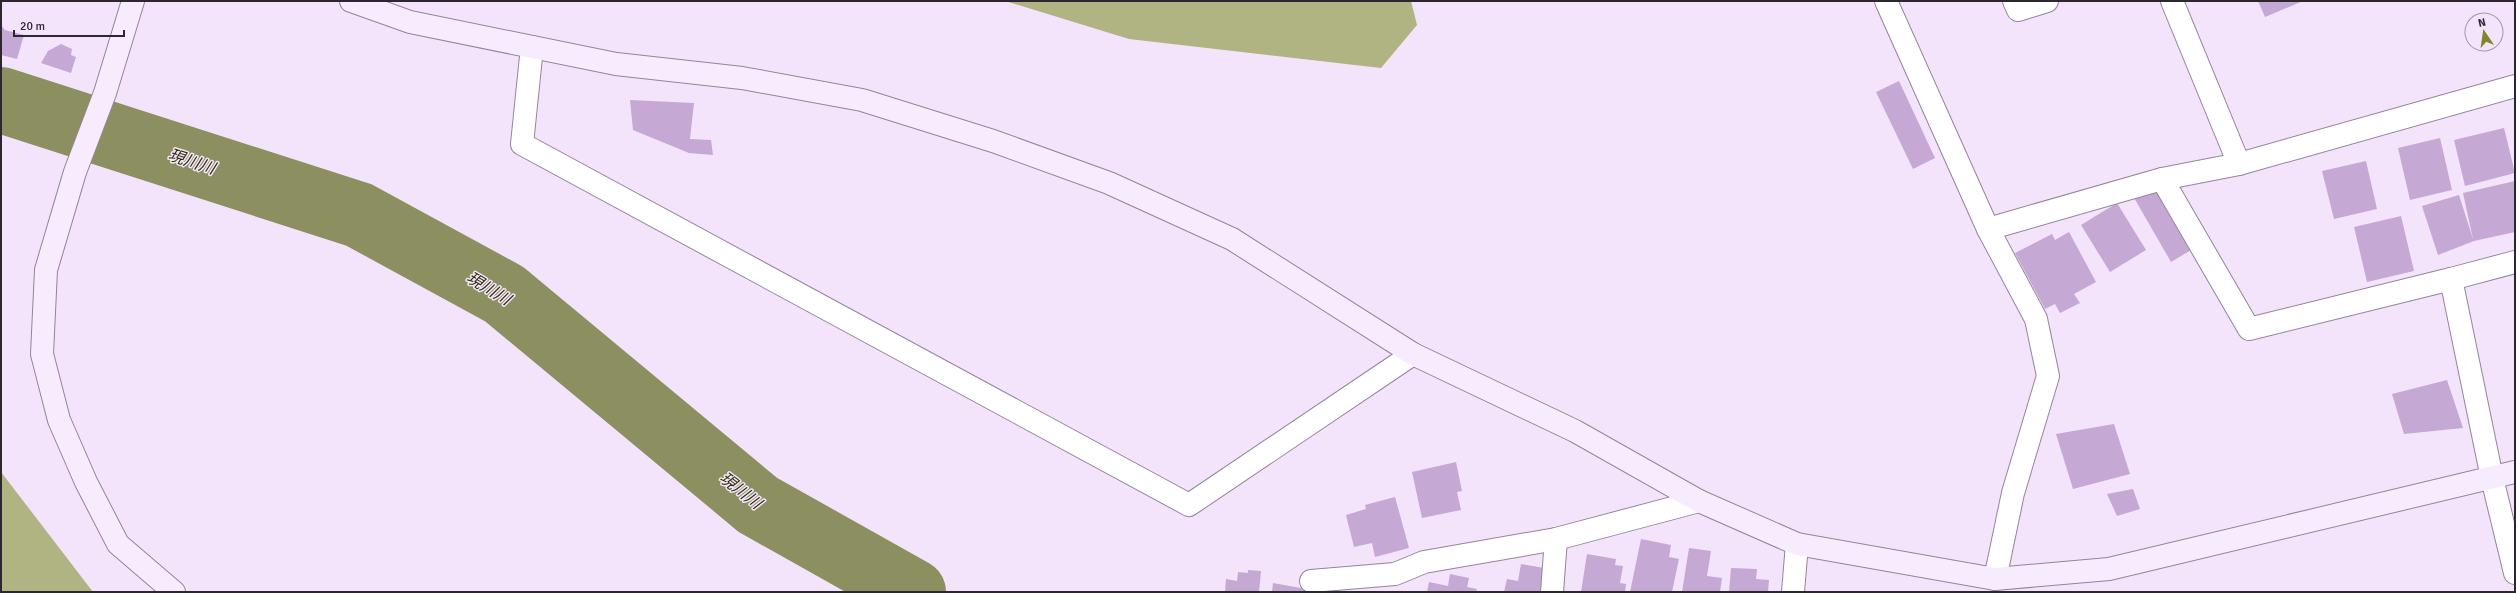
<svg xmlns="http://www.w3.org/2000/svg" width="2516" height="593" font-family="Signika,'Noto Sans JP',sans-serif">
	<rect width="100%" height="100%" fill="#f3e3fb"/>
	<g fill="#b0b482">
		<polygon points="1005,1 1411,1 1417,25 1381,68 1129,39"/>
		<polygon points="1,472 93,592 1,592"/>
	</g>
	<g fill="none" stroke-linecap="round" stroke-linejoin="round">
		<polyline stroke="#8c8f5f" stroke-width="66" points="1,100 359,215 504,294 758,505 913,592"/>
	</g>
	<g fill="#c5a9d4">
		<polygon points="2258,1 2303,1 2265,17"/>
		<polygon points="1,25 5,30 24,35 17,59 1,55"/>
		<polygon points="61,44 72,49 71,55 76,57 71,73 41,63 48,51"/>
		<polygon points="1899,81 1935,158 1913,169 1876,92"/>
		<polygon points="630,100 694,103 690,139 711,140 713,155 689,153 633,130"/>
		<polygon points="2504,128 2515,173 2465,186 2454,140"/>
		<polygon points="2440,138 2452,190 2410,200 2398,148"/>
		<polygon points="2366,161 2377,209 2334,219 2322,171"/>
		<polygon points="2160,181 2198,246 2171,262 2133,196"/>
		<polygon points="2515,181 2515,232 2474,241 2438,255 2422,206 2459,195 2473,239 2463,193"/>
		<polygon points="2117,203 2146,250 2110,272 2081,225"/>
		<polygon points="2401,216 2414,271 2367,282 2354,227"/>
		<polygon points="2069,232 2096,282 2074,294 2080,303 2060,313 2055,304 2045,309 2015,253 2052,234 2055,240"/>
		<polygon points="2447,380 2463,428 2404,434 2392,394"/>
		<polygon points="2114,424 2130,474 2073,489 2056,434"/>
		<polygon points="1456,462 1462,491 1457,492 1461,510 1422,518 1412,472"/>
		<polygon points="2133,489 2140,509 2117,516 2107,494"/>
		<polygon points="1395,497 1409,548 1375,557 1372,543 1354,547 1346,515 1366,509 1365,505"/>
		<polygon points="1641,539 1671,545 1669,557 1679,559 1672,592 1630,592"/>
		<polygon points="1689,548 1711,551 1707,576 1722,578 1720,592 1682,592"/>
		<polygon points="1587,554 1616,559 1615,565 1623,566 1620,583 1626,584 1625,592 1581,592"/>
		<polygon points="1521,564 1544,568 1540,592 1504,592 1507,579 1518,581"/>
		<polygon points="1731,568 1757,569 1756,579 1769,580 1768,592 1729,592"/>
		<polygon points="1248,570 1261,571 1259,592 1225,592 1226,579 1237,581 1238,572 1248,573"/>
		<polygon points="1450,574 1469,578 1467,587 1477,589 1476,592 1427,592 1429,582 1448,586"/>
		<polygon points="1273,583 1317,591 1317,592 1272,592"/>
	</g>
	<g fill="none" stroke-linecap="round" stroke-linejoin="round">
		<defs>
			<g id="street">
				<polyline points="1886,1 1988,229 2036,319 2048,376 2013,493 1995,579"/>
				<polyline points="2014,1 2018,10 2047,1"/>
				<polyline points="2172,1 2239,164 2515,86"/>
				<polyline points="532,47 522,144 1189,505 1413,354"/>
				<polyline points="2162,179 2249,329 2451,279"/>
				<polyline points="1988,229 2162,179 2239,164"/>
				<polyline points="2515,262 2451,279 2492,478 2515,573"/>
				<polyline points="1311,581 1395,574 1424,562 1556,539 1699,501"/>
				<polyline points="1552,592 1556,539"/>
				<polyline points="1793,592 1797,544"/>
			</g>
			<g id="secondary">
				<polyline points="133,1 105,93 75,172 46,270 42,354 59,420 86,482 118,544 174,592"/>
				<polyline points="351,1 410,22 616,64 742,78 862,100 993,141 1109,183 1232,239 1413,354 1575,431 1699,501 1797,544 1995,579 2109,569 2515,472"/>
			</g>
		</defs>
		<use href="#street" stroke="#93859b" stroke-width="24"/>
		<use href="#secondary" stroke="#93859b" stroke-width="24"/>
		<use href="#street" stroke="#fff" stroke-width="22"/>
		<use href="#secondary" stroke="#f7ecfd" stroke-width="22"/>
	</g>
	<g text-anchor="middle" stroke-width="3" stroke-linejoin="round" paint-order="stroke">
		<g font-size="16" font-style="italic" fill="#2f3008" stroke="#f3e3fb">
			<text transform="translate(192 161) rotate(18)" y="6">現川川</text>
			<text transform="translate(489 288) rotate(31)" y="6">現川川</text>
			<text transform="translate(741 490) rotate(38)" y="6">現川川</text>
		</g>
	</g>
	<rect width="2516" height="593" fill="none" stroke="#2c262f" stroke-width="4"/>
	<g transform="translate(2484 32) rotate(347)"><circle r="19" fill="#f3e3fb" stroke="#a397a9"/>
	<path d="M0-3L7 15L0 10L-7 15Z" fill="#81852f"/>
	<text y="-6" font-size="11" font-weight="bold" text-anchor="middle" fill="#2c262f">N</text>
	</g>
	<path d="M14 30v6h110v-6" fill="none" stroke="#2c262f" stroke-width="2"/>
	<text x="20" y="30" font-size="12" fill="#2c262f" stroke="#f3e3fb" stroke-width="3" paint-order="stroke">20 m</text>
</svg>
